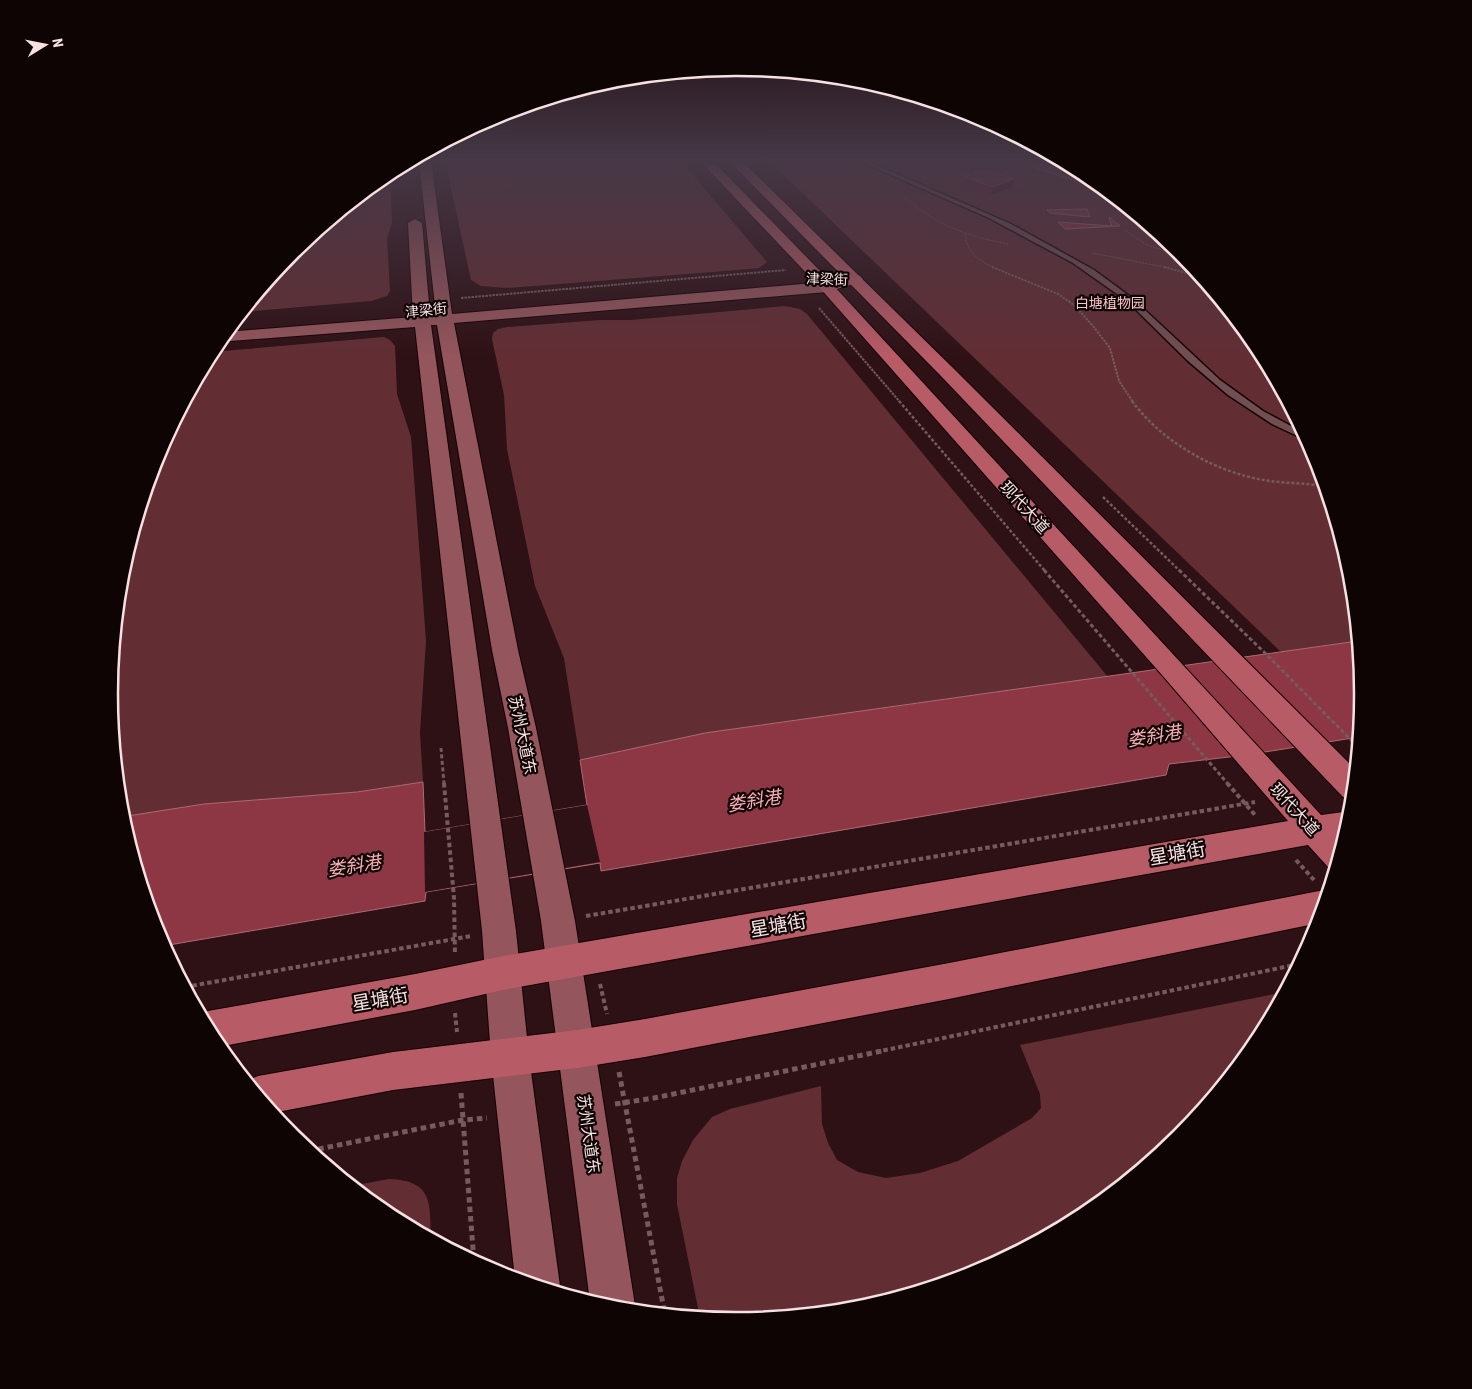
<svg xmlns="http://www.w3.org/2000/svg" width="1472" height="1389" font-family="'Roboto Condensed','Noto Sans SC',sans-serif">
	<rect width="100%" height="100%" fill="#2e1115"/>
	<g fill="#622e34">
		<polygon points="445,161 681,161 767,262 759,268 725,271 507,288 481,286 471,280"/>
		<polygon points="769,161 1062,161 1085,173 1180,251 1257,346 1315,455 1351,572 1358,641 1281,652"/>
		<polygon points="388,173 390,174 392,223 387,239 390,291 387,296 371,301 243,312 293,251"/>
		<polygon points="785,306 800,309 807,314 1108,677 705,733 580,760 564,658 535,586 507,449 504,395 492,339 493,333 498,329 507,327 600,320 631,320"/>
		<polygon points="384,337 390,340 395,346 397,394 411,437 426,641 420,733 423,782 357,792 204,804 121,817 109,694 121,572 157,454 212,352"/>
		<polygon points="1285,992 1257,1043 1179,1138 1084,1216 976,1274 858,1310 736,1321 700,1318 677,1204 677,1178 682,1161 693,1140 712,1117 730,1109 821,1086 822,1124 828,1143 837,1160 858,1172 886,1178 920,1173 958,1161 1032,1118 1041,1108 1040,1094 1020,1045"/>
		<path d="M389 1179C433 1181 430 1202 431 1239L387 1216 351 1186Z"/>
	</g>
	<g fill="#8e3744" stroke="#ad6a73">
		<polygon points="1014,161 1062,161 1085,173 1096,183 1088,183 1091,186"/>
		<polygon points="1087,209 1090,217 1050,213 1047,210"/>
		<polygon points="1109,217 1120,226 1065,229 1058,222 1112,226"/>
		<polygon points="1358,641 1363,695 1359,737 1246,755 1169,764 1166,775 601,871 600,863 426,892 425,901 163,946 157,934 121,817 204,804 357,792 423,782 425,832 587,805 580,760 705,733"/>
	</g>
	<polygon fill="#2e1115" points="587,805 600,862 425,892 424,832"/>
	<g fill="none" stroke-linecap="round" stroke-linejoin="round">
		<defs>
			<polygon id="lane" points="859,161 867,161 1011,224 1094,270 1132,298 1220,380 1263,411 1304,433 1308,441 1272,424 1228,395 1188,361 1127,301 1073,263 989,218"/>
			<polygon id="street" points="410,161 425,161 420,164 404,164"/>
			<polygon id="secondary" points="419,161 431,161 452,314 826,282 855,274 860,276 863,279 860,282 827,292 454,323 518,650 536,728 575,921 636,1312 613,1309 590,1302 541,921 508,728 492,650 437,325 431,325 516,931 529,1057 560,1286 558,1292 515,1279 491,1057 482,931 415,327 218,342 226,332 413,317 408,223 415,219 422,223 430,315 436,315"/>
			<g id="primary">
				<polygon points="700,161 713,161 822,273 1321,815 1351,811 1335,870 1328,867 1308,845 503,990 415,1010 218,1047 200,1015 208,1011 415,974 503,956 1288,821 1162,675 812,279"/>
				<polygon points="729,161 742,161 952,367 1356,770 1353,800 1343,797 940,375"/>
				<polygon points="1324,890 1328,892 1319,923 949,999 645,1057 577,1068 393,1090 272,1113 246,1081 258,1076 393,1052 577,1030 645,1019 949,963"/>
			</g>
		</defs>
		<use href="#lane" stroke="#140003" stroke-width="3"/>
		<use href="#street" stroke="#140003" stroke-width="2"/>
		<use href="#secondary" stroke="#140003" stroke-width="2"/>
		<use href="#primary" stroke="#140003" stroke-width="2"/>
		<g stroke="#755b5e" stroke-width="1" stroke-dasharray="2 1" stroke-linecap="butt">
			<polyline points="1033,168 1055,161"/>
			<path d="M902 194C932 224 968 237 1009 244"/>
			<polyline points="1125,230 1147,245 1184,257"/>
			<path d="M965 234C967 253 978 260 995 268"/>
			<polyline points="1092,253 1169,268"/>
		</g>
		<g stroke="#755b5e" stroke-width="2" stroke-dasharray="2.5 1" stroke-linecap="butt">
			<polyline points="992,267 1058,294 1074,305 1093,326 1110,348 1119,381 1133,402"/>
			<polyline points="1164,267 1201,277"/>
			<polyline points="1192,274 1194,269"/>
			<polyline points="461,298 786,270"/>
			<polyline points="819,308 900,402"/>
		</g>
		<g stroke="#755b5e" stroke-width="2.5" stroke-dasharray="3 2" stroke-linecap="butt">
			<polyline points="899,401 1045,571"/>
			<path d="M1132 401C1162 442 1215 472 1264 480 1284 484 1305 482 1325 487"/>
			<polyline points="1103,497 1180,571"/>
		</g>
		<g stroke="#755b5e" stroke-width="3" stroke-dasharray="4 2.5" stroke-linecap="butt">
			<polyline points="1044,570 1228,784"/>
			<polyline points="1179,570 1266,654 1358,747"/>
			<polyline points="441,748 444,784"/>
		</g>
		<g stroke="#755b5e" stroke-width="4" stroke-dasharray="4.5 3" stroke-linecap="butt">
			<polyline points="444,783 454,898 455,955"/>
			<polyline points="1227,783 1255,815"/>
			<polyline points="1296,860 1314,880"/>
			<polyline points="586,916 1255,802"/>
			<polyline points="600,984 607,1014"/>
			<polyline points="185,987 471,936"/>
			<polyline points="455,1013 457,1032"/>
			<polyline points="876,1052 1299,964"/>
		</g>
		<g stroke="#755b5e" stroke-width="5" stroke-dasharray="5.5 4" stroke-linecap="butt">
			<polyline points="619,1072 665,1315"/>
			<polyline points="461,1093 474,1262"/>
			<polyline points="615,1104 654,1098 882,1051"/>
			<polyline points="309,1151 463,1120 487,1118"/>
		</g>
		<use href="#lane" fill="#714e51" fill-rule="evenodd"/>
		<use href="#street" fill="#714e51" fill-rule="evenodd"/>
		<use href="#secondary" fill="#94555c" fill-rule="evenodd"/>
		<use href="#primary" fill="#b75b67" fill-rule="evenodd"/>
	</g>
	<polygon fill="#6f1e30" points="964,177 1013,187 991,195 962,185"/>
	<polygon fill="#4f101d" points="1014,179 1013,187 991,195 993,187"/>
	<polygon fill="#7e3343" stroke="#904e5c" points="985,170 1014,179 993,187 964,177"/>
	<linearGradient id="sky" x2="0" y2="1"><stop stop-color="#19090c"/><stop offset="0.45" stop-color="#463846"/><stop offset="1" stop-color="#463846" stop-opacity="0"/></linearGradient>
	<rect width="1472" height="356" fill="url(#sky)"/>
	<g text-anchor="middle" stroke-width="4.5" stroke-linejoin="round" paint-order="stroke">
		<g font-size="14" fill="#f6e1e2" stroke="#0e0404">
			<text transform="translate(827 279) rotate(2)" y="5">津梁街</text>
			<text transform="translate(426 310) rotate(-6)" y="5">津梁街</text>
		</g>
		<g font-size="14" fill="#f8c5c8" stroke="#0e0404">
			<text x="1110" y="308">白塘植物园</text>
		</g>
		<g font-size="16" fill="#f6e1e2" stroke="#0e0404">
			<text transform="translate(1025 507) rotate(48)" y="6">现代大道</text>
			<text transform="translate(523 735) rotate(78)" y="6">苏州大道东</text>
			<text transform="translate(1295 809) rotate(48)" y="6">现代大道</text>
			<text transform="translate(589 1134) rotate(82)" y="6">苏州大道东</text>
		</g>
		<g font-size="18" font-style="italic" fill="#fcb0b6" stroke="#0e0404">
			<text transform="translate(1154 736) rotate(-9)" y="6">娄斜港</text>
			<text transform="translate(754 801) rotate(-9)" y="6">娄斜港</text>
			<text transform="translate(354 866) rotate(-9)" y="6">娄斜港</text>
		</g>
		<g font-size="19" fill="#f6e1e2" stroke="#0e0404">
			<text transform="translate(1177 853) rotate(-10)" y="7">星塘街</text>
			<text transform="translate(778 925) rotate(-10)" y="7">星塘街</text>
			<text transform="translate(380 999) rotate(-10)" y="7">星塘街</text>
		</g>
	</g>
	<path d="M0 0H1472V1389H0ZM118 694a618 618 0 1 1 1236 0a618 618 0 1 1-1236 0Z" fill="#0e0404" fill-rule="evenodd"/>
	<path fill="none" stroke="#f6e1e2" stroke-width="2.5" d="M118 694a618 618 0 1 1 1236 0a618 618 0 1 1-1236 0Z"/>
	<g transform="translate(45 45) rotate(80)" stroke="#0e0404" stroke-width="4" paint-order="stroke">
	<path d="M0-4L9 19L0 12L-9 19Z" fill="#f6e1e2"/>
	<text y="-8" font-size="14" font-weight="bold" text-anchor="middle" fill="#f6e1e2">N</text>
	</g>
</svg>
